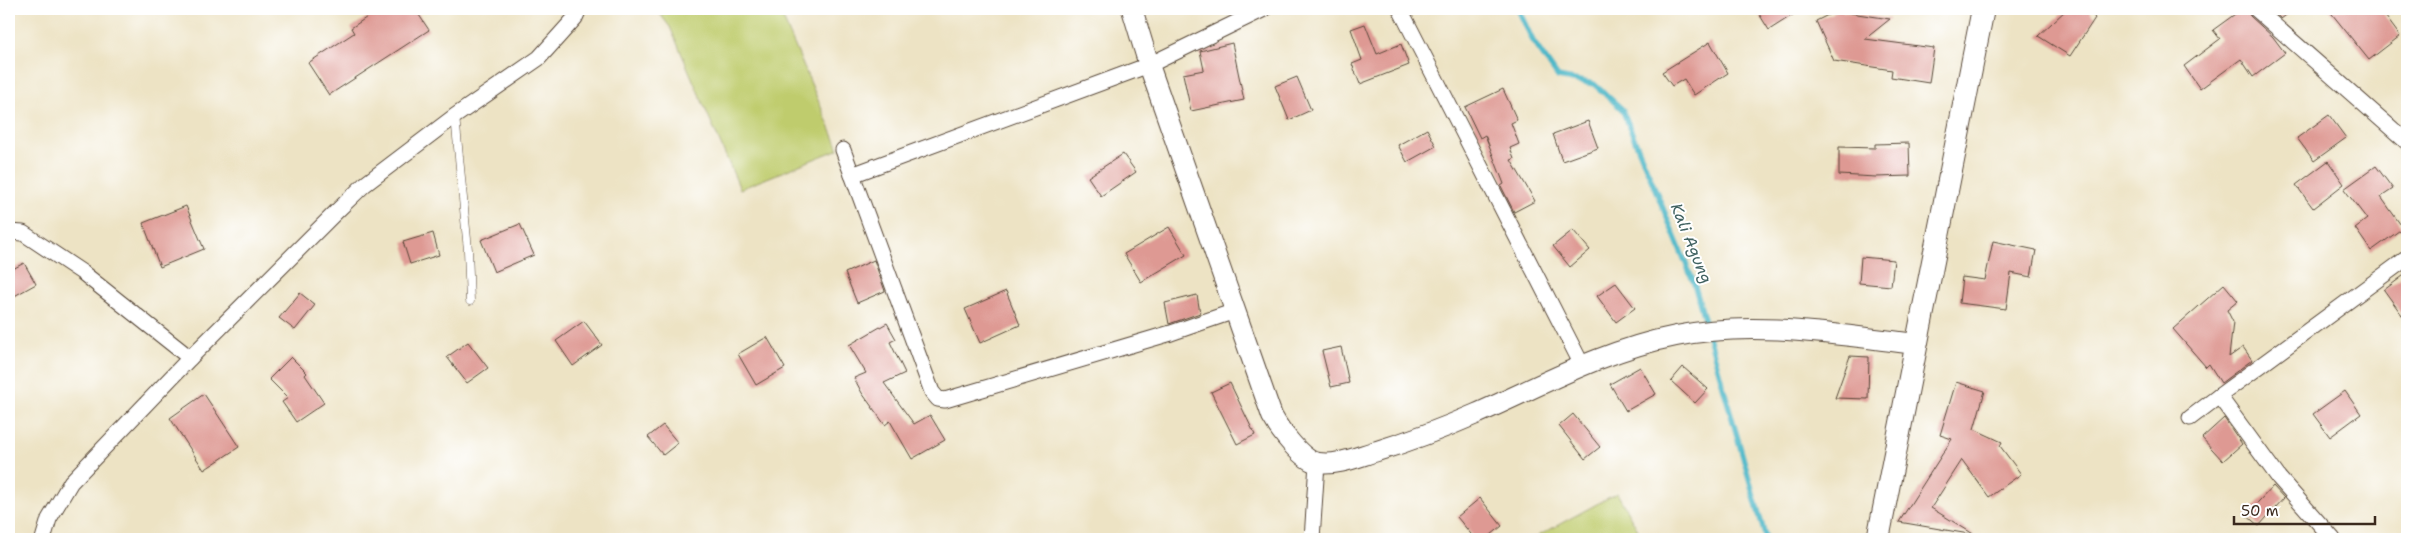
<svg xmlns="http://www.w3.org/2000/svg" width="2416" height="548" font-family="'Shantell Sans',sans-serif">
	<rect width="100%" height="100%" fill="#fff"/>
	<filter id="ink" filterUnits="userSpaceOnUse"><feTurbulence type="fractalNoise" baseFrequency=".02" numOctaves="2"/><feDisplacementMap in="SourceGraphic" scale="10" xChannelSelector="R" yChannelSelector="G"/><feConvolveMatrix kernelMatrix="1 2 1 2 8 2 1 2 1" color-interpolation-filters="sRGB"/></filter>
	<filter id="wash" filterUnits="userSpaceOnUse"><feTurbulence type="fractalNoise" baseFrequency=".0096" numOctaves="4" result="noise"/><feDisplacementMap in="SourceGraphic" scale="20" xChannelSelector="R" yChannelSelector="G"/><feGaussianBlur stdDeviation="1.12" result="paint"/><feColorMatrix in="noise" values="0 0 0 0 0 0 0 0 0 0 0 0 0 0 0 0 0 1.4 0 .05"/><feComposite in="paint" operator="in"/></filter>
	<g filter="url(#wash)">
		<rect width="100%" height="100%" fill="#ede3c4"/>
		<g fill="#bfcc6d" stroke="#7d7b46">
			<polygon points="656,9 779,9 839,149 740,189 670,27"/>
			<polygon points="1617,493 1643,539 1540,539 1538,536"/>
		</g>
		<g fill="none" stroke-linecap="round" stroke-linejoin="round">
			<polyline stroke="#4ab6c6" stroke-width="5.5" points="1518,9 1533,41 1558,77 1594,84 1622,109 1694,283 1766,539"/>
		</g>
		<g id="blocks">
			<g fill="#de9993">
				<polygon points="379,9 415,9 429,30 329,95 308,63 354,33 351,28"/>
				<polygon points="1756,9 1802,9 1769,30"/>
				<polygon points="1840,9 1844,12 1890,19 1865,39 1934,48 1929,83 1891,77 1892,70 1834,61 1816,21"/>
				<polygon points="2067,9 2087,9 2095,18 2070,56 2038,36"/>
				<polygon points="2242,9 2247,9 2250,16 2273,37 2285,53 2253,77 2241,59 2200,89 2184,66 2220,39 2213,30"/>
				<polygon points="2270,9 2294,9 2281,19"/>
				<polygon points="2328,9 2380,9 2400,36 2369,60"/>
				<polygon points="1365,24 1377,54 1401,44 1409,65 1360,84 1352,64 1362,60 1351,29"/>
				<polygon points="1710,42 1728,73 1694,95 1684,79 1672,86 1662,72"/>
				<polygon points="1232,43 1244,100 1191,111 1183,74 1204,70 1200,51"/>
				<polygon points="1297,77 1311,110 1289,120 1275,86"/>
				<polygon points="1503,89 1517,120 1511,123 1519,144 1510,148 1514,159 1511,160 1535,201 1514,212 1501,186 1504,184 1485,135 1480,138 1465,107"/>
				<polygon points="2329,115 2346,138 2314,161 2297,138"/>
				<polygon points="1588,121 1598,148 1562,161 1553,134"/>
				<polygon points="1427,129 1436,146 1407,162 1398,145"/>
				<polygon points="1909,143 1910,176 1876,177 1839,175 1839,147 1875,148 1875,144"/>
				<polygon points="1123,154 1136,172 1101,196 1088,177"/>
				<polygon points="2328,161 2344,184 2313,208 2296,185"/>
				<polygon points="2376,166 2393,189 2381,197 2403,228 2371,251 2355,228 2367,219 2344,189"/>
				<polygon points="186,206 204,249 160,267 143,223"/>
				<polygon points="520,224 534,255 494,272 481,240"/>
				<polygon points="1169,227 1186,255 1141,282 1124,254"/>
				<polygon points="1573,230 1590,250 1570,267 1553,246"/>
				<polygon points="433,233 439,255 410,264 403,242"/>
				<polygon points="1993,241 2036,250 2031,277 2011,273 2006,309 1959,303 1962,277 1985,280"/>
				<polygon points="1861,257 1894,260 1891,286 1859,283"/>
				<polygon points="874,260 885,291 857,303 845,273"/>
				<polygon points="24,263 36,284 9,299 9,271"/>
				<polygon points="2407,273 2407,322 2384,290"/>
				<polygon points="1616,283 1635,308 1616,322 1597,296"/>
				<polygon points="2224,284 2238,301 2227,310 2233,322 2229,357 2243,347 2252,360 2221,383 2209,364 2206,367 2173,329"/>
				<polygon points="1006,291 1020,325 980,343 965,309"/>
				<polygon points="300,293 315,305 295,330 279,318"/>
				<polygon points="1197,295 1200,313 1169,324 1165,303"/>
				<polygon points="584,321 602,345 573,366 556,341"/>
				<polygon points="887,323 896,339 890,342 905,373 884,383 914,424 930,415 945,440 912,459 890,421 885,425 862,393 854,378 866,373 849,345"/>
				<polygon points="767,337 785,368 756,385 738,354"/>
				<polygon points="468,342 488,368 467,383 447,357"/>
				<polygon points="1341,347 1349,383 1331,387 1322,351"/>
				<polygon points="1850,356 1869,357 1868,399 1835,398"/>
				<polygon points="291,357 307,373 305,375 324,403 296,422 282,402 288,398 269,379"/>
				<polygon points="1640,367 1656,394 1626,411 1610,384"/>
				<polygon points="1683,367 1708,389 1695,403 1671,381"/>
				<polygon points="1956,382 1985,391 1974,429 2002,442 2000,446 2021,474 1989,497 1962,460 1931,508 1975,535 1899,522 1952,439 1940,435"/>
				<polygon points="1230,383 1255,435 1237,444 1211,392"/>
				<polygon points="2345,391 2361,414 2330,437 2313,414"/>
				<polygon points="204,394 239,447 204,470 170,418"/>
				<polygon points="1573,414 1600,447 1585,459 1559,426"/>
				<polygon points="2224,418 2242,444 2223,461 2202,438"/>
				<polygon points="663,425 678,443 663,455 648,437"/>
				<polygon points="2273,486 2284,498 2259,526 2246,515"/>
				<polygon points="1480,498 1502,526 1486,539 1475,539 1457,517"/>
			</g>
		</g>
	</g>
	<g filter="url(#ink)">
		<use href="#blocks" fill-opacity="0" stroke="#564637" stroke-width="1"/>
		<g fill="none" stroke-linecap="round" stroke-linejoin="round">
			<defs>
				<polyline id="lane" points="455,116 468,250 470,301"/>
				<g id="street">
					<polyline points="1400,9 1582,365"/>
					<polyline points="2256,9 2407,142"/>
					<polyline points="843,150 932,392 938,399 945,400 1171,333 1235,311"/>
					<polyline points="852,175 1149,65 1264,9"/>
					<polyline points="9,232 23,233 83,273 190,358"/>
					<polyline points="2190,418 2219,396"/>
					<polyline points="43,539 49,519 71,482 190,358 337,211 364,185 455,116 539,58 575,18 579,9"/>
					<polyline points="1312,539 1317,463"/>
					<polyline points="2333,539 2279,478 2219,396 2407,258"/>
				</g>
				<path id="secondary" d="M1132 9 1149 65 1272 416C1279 429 1302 461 1318 463 1338 466 1359 456 1377 451 1410 441 1444 428 1476 414 1542 385 1604 350 1676 336 1754 320 1838 335 1916 344"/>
				<polyline id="primary" points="1878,539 1983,9"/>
			</defs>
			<use href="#lane" stroke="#564637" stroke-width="9"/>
			<use href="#street" stroke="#564637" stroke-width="17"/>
			<use href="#secondary" stroke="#564637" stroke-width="22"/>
			<use href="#primary" stroke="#564637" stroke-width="24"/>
			<use href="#lane" stroke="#fff" stroke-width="8"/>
			<use href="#street" stroke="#fff" stroke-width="15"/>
			<use href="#secondary" stroke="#fff" stroke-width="20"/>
			<use href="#primary" stroke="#fff" stroke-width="22"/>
		</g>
	</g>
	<g text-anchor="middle" stroke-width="4" stroke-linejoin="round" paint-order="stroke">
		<g font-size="16" font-style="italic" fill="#416261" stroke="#fff">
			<text transform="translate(1692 243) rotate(68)" y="6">Kali Agung</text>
		</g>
	</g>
	<rect width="2416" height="548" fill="none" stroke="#fff" stroke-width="30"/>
	<path d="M2234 516v8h141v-8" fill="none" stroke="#3b2a1e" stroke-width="2.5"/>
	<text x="2241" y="516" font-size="15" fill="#3b2a1e" stroke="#ffffff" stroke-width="4" paint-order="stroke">50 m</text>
</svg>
